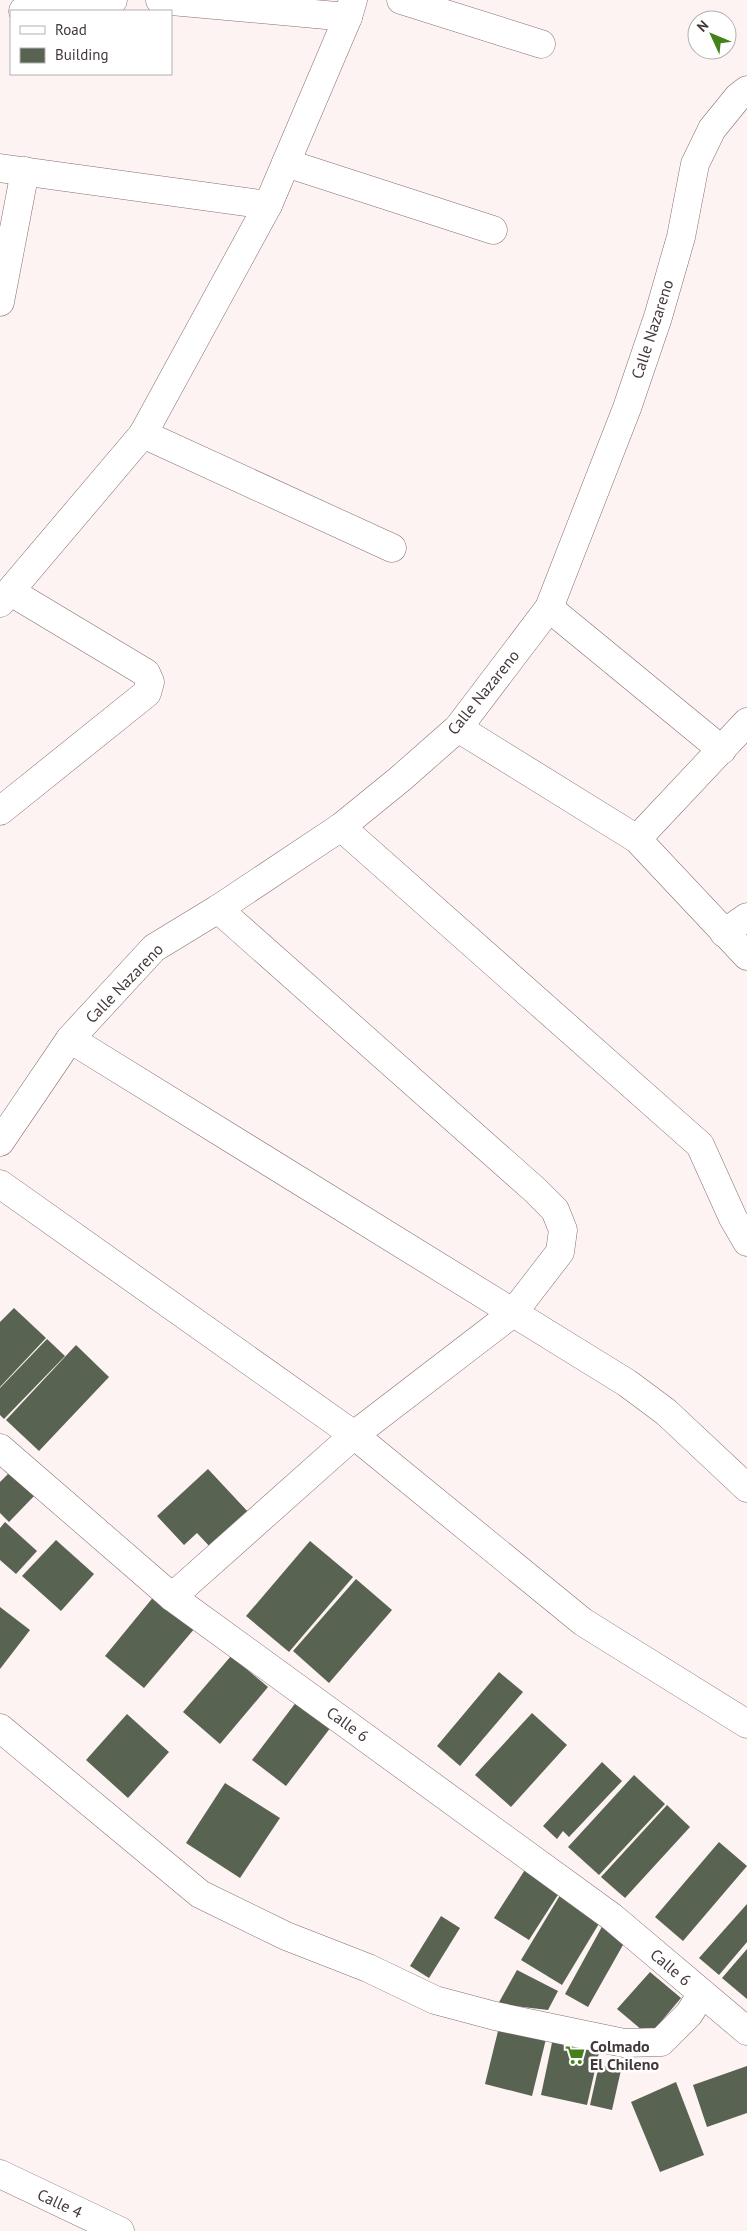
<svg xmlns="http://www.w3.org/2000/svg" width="747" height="2231" font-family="'PT Sans',sans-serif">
	<rect width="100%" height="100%" fill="#fef3f3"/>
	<g fill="#586352">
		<polygon points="14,1308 46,1338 0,1387 0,1322"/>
		<polygon points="47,1339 65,1356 4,1419 0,1415 0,1388"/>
		<polygon points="76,1345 109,1377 39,1451 6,1420"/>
		<polygon points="208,1469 250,1514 212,1549 197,1533 184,1545 157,1516"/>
		<polygon points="12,1470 36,1494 9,1522 0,1513 0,1482"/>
		<polygon points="5,1522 37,1551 16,1574 0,1560 0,1528"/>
		<polygon points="56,1540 94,1574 61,1611 22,1576"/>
		<polygon points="310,1541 353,1577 289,1652 246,1616"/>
		<polygon points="356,1579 392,1610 329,1683 293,1651"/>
		<polygon points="155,1595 195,1628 144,1688 105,1656"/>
		<polygon points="0,1607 30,1630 0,1669"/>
		<polygon points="231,1656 268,1687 220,1744 183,1712"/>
		<polygon points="499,1672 523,1692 460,1766 437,1746"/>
		<polygon points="297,1701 331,1727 286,1786 252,1760"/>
		<polygon points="532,1713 567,1745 511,1807 475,1775"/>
		<polygon points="127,1714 169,1752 128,1798 86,1760"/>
		<polygon points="602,1762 622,1781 569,1837 563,1831 557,1839 543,1826"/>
		<polygon points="634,1775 665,1804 599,1875 568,1847"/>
		<polygon points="225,1783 280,1818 240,1878 186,1843"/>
		<polygon points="667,1805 690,1827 625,1898 601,1877"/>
		<polygon points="719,1842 747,1866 683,1941 655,1917"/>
		<polygon points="528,1865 563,1887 529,1940 494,1918"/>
		<polygon points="562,1892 603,1917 562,1985 521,1960"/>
		<polygon points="747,1904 747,1942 719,1975 699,1958"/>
		<polygon points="441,1916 460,1928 429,1978 410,1966"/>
		<polygon points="604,1923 628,1936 588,2007 565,1994"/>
		<polygon points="747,1949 747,1999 722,1978"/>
		<polygon points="517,1970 558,1991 548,2010 498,2004"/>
		<polygon points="650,1972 681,1998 649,2036 617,2009"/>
		<polygon points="499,2027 546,2039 532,2096 485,2084"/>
		<polygon points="553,2038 600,2048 587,2105 541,2095"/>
		<polygon points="599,2065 621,2070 612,2110 590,2105"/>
		<polygon points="747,2066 747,2113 707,2127 693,2085"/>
		<polygon points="676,2082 704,2155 660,2172 631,2102"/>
	</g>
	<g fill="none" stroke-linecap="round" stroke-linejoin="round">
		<defs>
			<g id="minor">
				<polyline points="160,0 348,17"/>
				<polyline points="401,0 541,44"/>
				<polyline points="23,11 113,0"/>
				<polyline points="286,163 493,230"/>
				<polyline points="0,168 268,205"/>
				<polyline points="0,302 25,171"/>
				<polyline points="143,434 392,548"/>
				<polyline points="0,603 143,434 268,205 348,17 353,0"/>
				<polyline points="549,608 722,750"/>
				<polyline points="458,728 637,839 747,956"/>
				<polyline points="0,811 147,693 150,682 146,673 11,592"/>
				<polyline points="341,827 700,1145 733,1218 747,1242"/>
				<polyline points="637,839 747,722"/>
				<polyline points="724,933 747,917"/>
				<polyline points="70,1039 627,1383 666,1412 747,1488"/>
				<polyline points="0,1142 70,1039 154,948 218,909 341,827 400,779 458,728 549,608 627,408 658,317 681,237 695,164 712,129 738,97 747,90"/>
				<polyline points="0,1184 354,1435 583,1622 747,1724"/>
				<polyline points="0,1448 172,1597 612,1917 747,2031"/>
				<polyline points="172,1597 354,1435 513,1313 560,1252 563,1230 555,1210 535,1190 218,909"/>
				<polyline points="0,1728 200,1894 286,1936 368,1968 435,2000 495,2016 624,2043 661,2042 689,2014 702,1993"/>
				<polyline points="0,2174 120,2231"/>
			</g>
		</defs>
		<use href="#minor" stroke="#866e6f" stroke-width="29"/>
		<use href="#minor" stroke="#fff" stroke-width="28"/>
	</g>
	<defs>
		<symbol id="supermarket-bare" viewBox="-9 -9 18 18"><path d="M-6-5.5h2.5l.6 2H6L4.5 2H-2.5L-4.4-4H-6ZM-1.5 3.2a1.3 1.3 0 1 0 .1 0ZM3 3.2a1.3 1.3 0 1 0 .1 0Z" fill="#44801b" stroke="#fff" stroke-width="2.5" paint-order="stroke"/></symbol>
	</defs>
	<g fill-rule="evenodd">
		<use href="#supermarket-bare" x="561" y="2041" width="28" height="28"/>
	</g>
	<g text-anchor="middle" stroke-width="5" stroke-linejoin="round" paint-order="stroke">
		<g font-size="16" fill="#44393a" stroke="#fff">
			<text transform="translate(652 329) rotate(-72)" y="6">Calle Nazareno</text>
			<text transform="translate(483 692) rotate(-51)" y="6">Calle Nazareno</text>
			<text transform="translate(124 983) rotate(-46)" y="6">Calle Nazareno</text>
			<text transform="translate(348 1724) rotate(36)" y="6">Calle 6</text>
			<text transform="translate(671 1967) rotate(40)" y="6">Calle 6</text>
			<text transform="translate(60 2203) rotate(25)" y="6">Calle 4</text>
		</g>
		<g font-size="16" font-weight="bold" fill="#44393a" stroke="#fff" text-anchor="start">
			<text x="590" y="2052">Colmado<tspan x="590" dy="18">El Chileno</tspan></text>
		</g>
	</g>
	<rect x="10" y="10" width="162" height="65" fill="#ffffff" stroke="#b4b0b0"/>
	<rect x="20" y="26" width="25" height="8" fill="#ffffff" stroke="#b4b0b0"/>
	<text x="55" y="35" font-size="15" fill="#44393a">Road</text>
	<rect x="20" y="48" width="25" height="15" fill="#586352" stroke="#b4b0b0"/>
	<text x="55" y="60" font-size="15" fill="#44393a">Building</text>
	<g transform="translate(712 35) rotate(314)"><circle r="24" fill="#ffffff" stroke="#b4b0b0"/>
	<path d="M0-4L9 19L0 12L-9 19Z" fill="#44801b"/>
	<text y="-8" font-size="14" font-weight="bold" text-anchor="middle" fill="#44393a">N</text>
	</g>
</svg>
